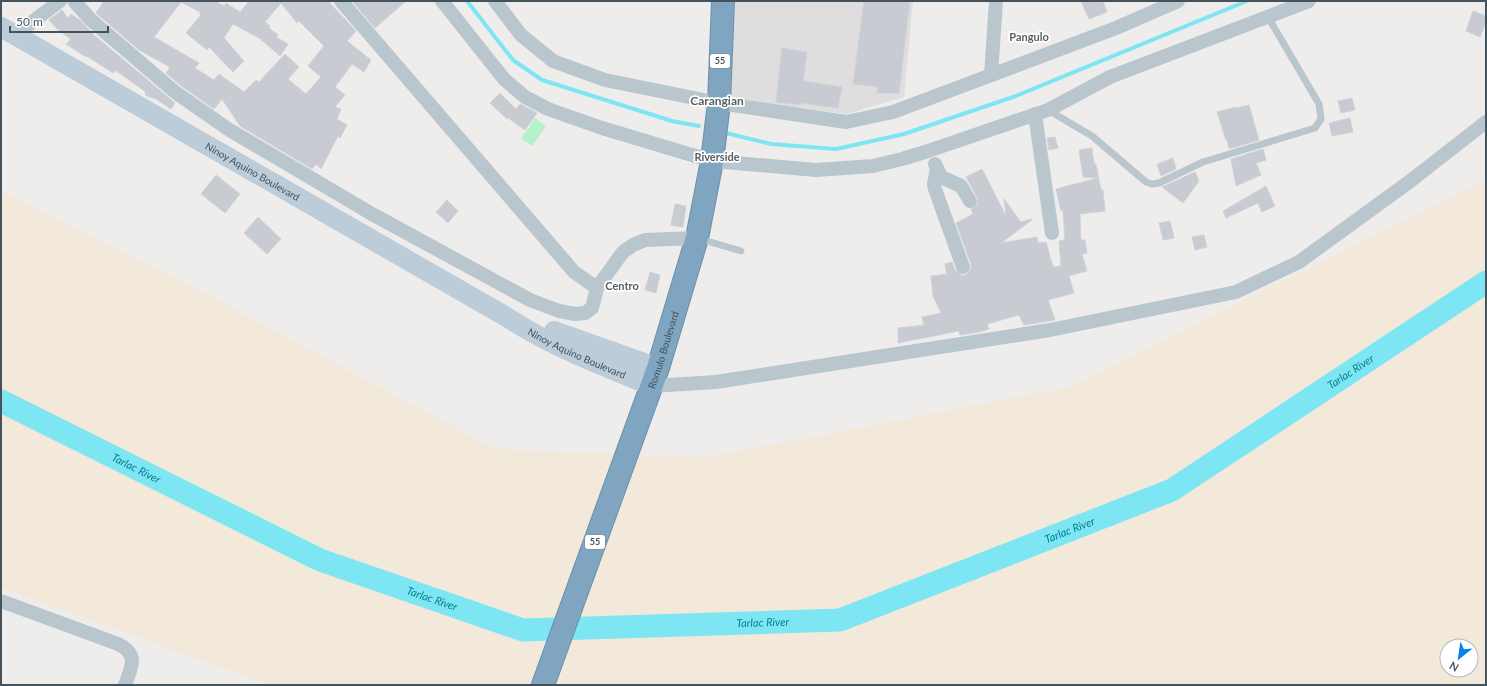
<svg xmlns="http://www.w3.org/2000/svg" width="1487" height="686" font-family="Lato,sans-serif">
	<rect width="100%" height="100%" fill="#efecec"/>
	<polygon fill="#e0ddde" points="735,1 913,1 904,97 847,114 728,100"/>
	<polygon fill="#b5f2c7" points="535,118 546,126 532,146 521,139"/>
	<path fill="#f3e9da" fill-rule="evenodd" d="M1486 180V685H270L1 588V191L184 282 495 449 709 457 1070 387ZM1447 646H1471V670H1447Z"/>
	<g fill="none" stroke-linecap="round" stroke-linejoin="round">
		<g stroke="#7ee6f3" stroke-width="4">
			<polyline points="467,1 513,60 542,80 672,121 699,126"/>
			<polyline points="726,133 771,144 836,149 904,134 1016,96 1247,1"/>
		</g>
		<path stroke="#7ee6f3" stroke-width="23" id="s1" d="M1 401 320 560 523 630 840 620 1172 490 1486 282"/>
	</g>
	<g fill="#c8ccd2" stroke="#cfd3d9" fill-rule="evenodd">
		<path d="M104 1H215L224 6 226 3 240 12 249 1H328L356 31 347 41 371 60 364 72 352 64 335 87 345 95 335 107 341 109 337 119 347 125 340 138 338 136 321 169 316 164 312 169 240 126 222 99 214 109 180 85 166 73 170 67 139 50 97 14 96 13ZM181 2 200 12V14L201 15 186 33 207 50 209 47 233 72 244 61 224 38 233 24 259 38 280 56 288 44 276 37 278 35 269 28 270 26 265 22 281 3 297 23 299 21 324 46 308 66 321 77 306 94 288 79 299 67 285 54 259 82 256 80 244 92 219 74 214 80 195 68 199 63 154 37Z"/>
		<polygon points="352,1 406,1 375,28"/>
		<polygon points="864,1 910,1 899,93 877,93 878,87 853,84"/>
		<polygon points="1081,1 1103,1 1107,12 1089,19"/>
		<polygon points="62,10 68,18 71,14 81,21 94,35 175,103 171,109 156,99 145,95 146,92 115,70 113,73 87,56 86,57 66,44 71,39 57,29 49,20"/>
		<polygon points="1473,11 1486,16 1486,22 1480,37 1466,31"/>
		<polygon points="782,48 807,52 803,81 842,87 838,108 801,103 801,105 776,102"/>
		<polygon points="500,93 516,109 520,104 537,113 525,130 508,118 507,119 490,103"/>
		<polygon points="1352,98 1355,110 1341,113 1338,101"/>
		<polygon points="1249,105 1259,140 1229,149 1227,140 1226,140 1217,112 1236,107 1236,108"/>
		<polygon points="1350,118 1353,132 1332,136 1329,123"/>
		<polygon points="1055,137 1058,148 1049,150 1047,138"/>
		<polygon points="1092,148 1094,164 1096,164 1101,190 1103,190 1105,211 1080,214 1081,240 1085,240 1087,253 1082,254 1087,271 1069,276 1074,293 1048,300 1055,320 1024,325 1019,315 987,324 989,329 979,332 960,335 959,331 898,343 898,328 924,325 922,317 941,313 933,296 931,276 947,274 945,264 952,262 955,270 961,275 966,275 971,269 971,264 956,223 973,214 971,209 977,205 978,201 977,197 966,177 982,169 1006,216 1004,199 1021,222 1031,219 1032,220 1001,243 1037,237 1038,243 1046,242 1053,267 1061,266 1059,241 1065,240 1063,210 1061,211 1056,189 1098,178 1083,177 1079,150"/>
		<polygon points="1263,149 1266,160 1256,163 1261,175 1236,186 1231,159"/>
		<polygon points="1173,158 1176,169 1161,176 1157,164"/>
		<polygon points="1195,172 1199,181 1183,203 1162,187"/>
		<polygon points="216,175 240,194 225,213 201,194"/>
		<polygon points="1266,186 1275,206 1262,212 1258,203 1226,218 1223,211"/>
		<polygon points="447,200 458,211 448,223 436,212"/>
		<polygon points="675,204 686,206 683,227 671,225"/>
		<polygon points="258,217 281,239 267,254 244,233"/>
		<polygon points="1170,221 1174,238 1163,240 1159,223"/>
		<polygon points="1204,235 1207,247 1195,250 1192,237"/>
		<polygon points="650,272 660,275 656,293 645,290"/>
	</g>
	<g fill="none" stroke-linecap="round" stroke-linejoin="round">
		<defs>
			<g id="highway">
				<path id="s3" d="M543 685 658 368 697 238 712 161 719 103 723 1"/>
			</g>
		</defs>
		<use href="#highway" stroke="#6a90ac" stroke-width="24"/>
		<g stroke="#b9c6cd" stroke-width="7">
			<polyline points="1048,110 1092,136 1146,182 1152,184 1159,183 1203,162 1315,128 1321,119 1319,104 1268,17"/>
			<polyline points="700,239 741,251"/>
		</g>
		<g stroke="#b9c6cd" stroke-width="14">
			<polyline points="74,1 91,20 175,92 228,129 372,214 530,300 559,311 575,314 585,313 592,308 597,288 623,252 633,245 645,240 697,238"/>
			<polyline points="341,1 574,272 597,288"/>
			<polyline points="442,1 504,79 525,97 548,109 602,128 712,161 816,170 873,166 902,159 928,151 1048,110 1110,77 1309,1"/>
			<polyline points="495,1 521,35 553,61 605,80 719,103 846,122 893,112 1116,28 1178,1"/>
			<polyline points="15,35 60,1"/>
			<polyline points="991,75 996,1"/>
			<polyline points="1035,114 1052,233"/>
			<polyline points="935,164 941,177 961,186 970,201"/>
			<polyline points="937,168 934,184 935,189 963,267"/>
			<polyline points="652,386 716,382 1050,330 1236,292 1299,262 1409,182 1486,122"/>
			<path d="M1 601 118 644C140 655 131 667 125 685"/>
		</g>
		<g stroke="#bcccd8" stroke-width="20">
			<path id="s2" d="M1 27 505 316C550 346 601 365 652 386"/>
			<polyline points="554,331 658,368"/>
		</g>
		<use href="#highway" stroke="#7fa5c0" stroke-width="22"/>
	</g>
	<g text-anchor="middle" stroke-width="3.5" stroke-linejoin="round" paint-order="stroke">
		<g fill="#fff" stroke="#7b868c" stroke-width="1">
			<rect x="710" y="54" width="20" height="14" rx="3"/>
			<rect x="585" y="535" width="20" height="14" rx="3"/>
		</g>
		<g font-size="9" font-weight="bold" fill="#43525b">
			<text x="720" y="64">55</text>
			<text x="595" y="545">55</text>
		</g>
		<g font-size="10" fill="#43525b" stroke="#fff">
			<text dy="4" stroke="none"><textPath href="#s2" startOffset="290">Ninoy Aquino Boulevard</textPath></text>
			<text dy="4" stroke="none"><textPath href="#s3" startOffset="356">Romulo Boulevard</textPath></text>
			<text dy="4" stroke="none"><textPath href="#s2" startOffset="662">Ninoy Aquino Boulevard</textPath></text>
		</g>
		<g font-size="11" font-weight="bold" fill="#585e62" stroke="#fff">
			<text x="1029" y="41">Pangulo</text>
			<text x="717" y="161">Riverside</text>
			<text x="622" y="290">Centro</text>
		</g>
		<g font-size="11" font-style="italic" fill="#038191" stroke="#fff">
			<text dy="4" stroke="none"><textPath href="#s1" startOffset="1459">Tarlac River</textPath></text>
			<text dy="4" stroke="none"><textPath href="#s1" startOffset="151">Tarlac River</textPath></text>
			<text dy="4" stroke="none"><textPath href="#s1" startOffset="1135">Tarlac River</textPath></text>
			<text dy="4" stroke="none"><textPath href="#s1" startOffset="475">Tarlac River</textPath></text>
			<text dy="4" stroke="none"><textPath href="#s1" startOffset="811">Tarlac River</textPath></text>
		</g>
		<g font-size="12" font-weight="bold" fill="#585e62" stroke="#fff">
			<text x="717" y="105">Carangian</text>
		</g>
	</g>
	<rect width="1487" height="686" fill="none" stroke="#43525b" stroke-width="4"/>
	<g transform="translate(1459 658) rotate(210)"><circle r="19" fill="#ffffff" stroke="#b4babd"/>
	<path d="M0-3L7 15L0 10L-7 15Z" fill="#0982ed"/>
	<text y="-6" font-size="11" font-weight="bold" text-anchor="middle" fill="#43525b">N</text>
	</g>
	<path d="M10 26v6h98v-6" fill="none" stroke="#43525b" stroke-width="2"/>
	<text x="16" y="26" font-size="12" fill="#43525b" stroke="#ffffff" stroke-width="3" paint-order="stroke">50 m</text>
</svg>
